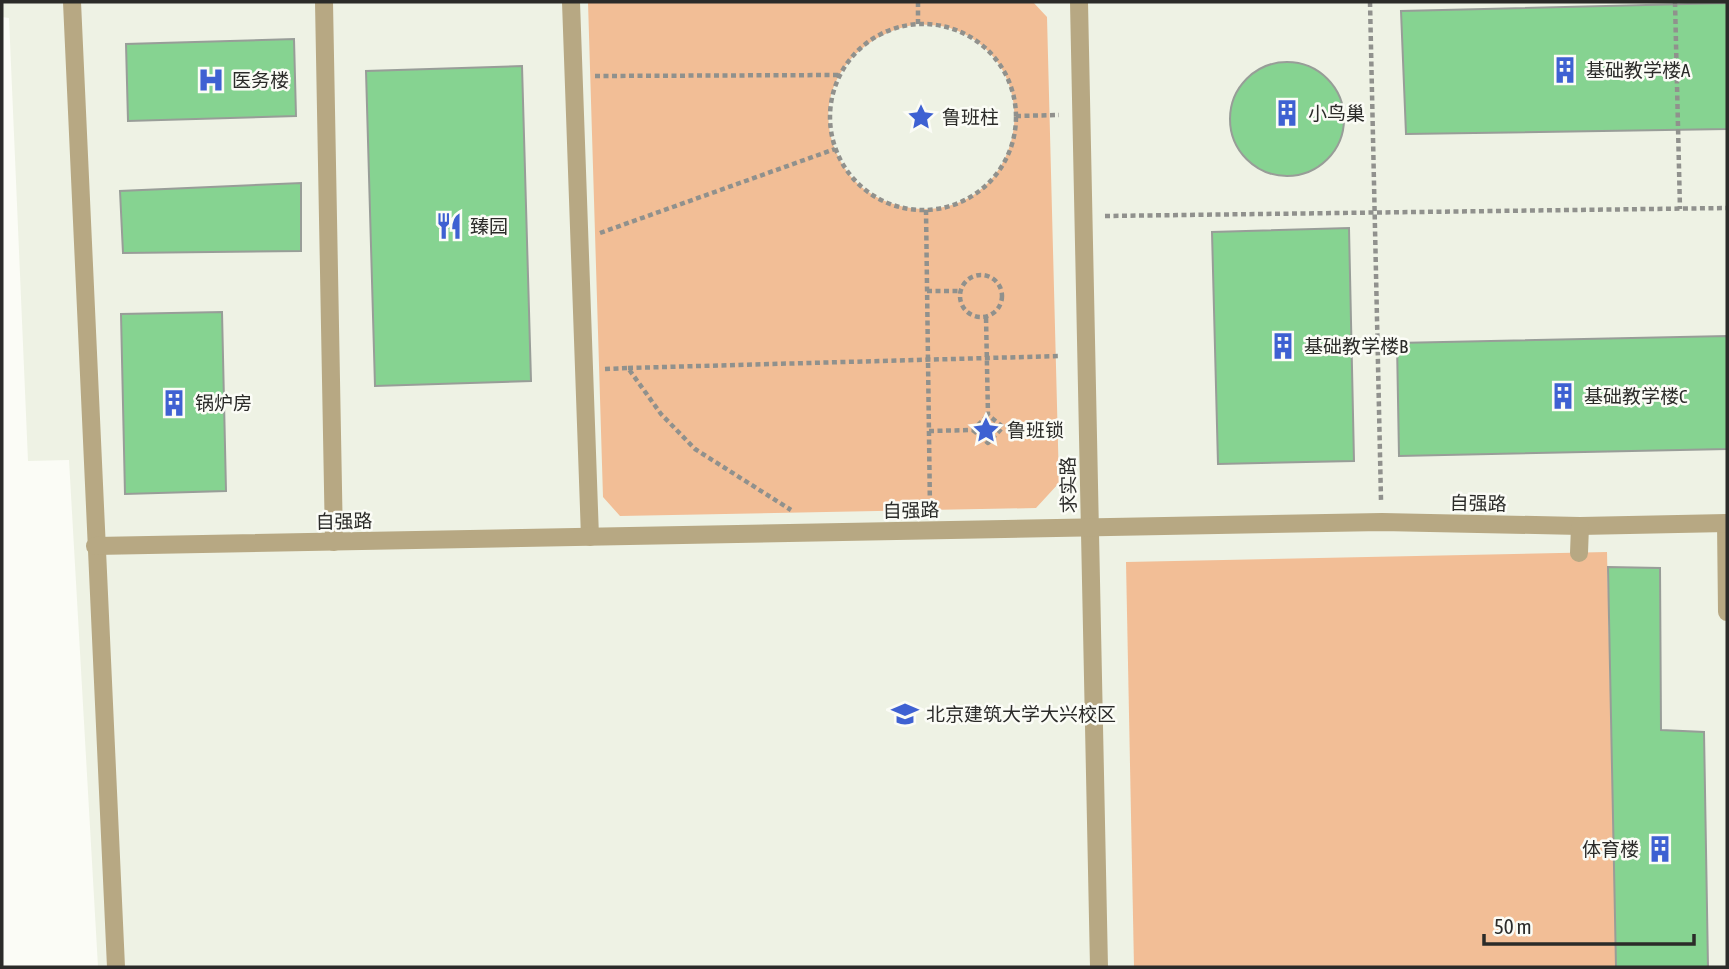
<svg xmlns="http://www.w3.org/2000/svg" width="1729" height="969" font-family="'Asap Condensed','Noto Sans SC',sans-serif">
	<rect width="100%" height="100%" fill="#fbfcf6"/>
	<polygon fill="#eef2e4" points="2,2 1727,2 1727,967 98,967 69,460 28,461 9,18 2,17"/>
	<g fill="#f2be96" fill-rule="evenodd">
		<path d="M588 2H1033L1047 17 1059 483 1036 508 620 516 603 497ZM918 24C928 25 940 25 950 28 1056 64 1023 222 911 208 888 205 863 193 848 173 801 107 844 36 918 24Z"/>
		<polygon points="1607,552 1616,967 1134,967 1126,562"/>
	</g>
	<g fill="#86d391" stroke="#989d98" stroke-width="2">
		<polygon points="1727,3 1727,129 1406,134 1401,11"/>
		<polygon points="294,39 296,116 128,121 126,44"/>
		<circle cx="1287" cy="119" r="57"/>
		<polygon points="522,66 531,381 375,386 366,71"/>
		<polygon points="301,183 301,251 123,253 120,191"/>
		<polygon points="1349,228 1354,461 1218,464 1212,232"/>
		<polygon points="222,312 226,491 125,494 121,314"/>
		<polygon points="1727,336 1727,449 1399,456 1397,343"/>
		<polygon points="1608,567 1660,568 1661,730 1704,732 1708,967 1616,967"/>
	</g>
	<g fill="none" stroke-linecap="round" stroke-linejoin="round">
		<g stroke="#90918d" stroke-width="4.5" stroke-dasharray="5 3.5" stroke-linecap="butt">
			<polyline points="1370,2 1381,500"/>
			<polyline points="1675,2 1680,209"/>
			<polyline points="918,24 918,2"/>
			<circle cx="923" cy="117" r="93"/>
			<polyline points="595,76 839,75"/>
			<polyline points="1016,116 1059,115"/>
			<polyline points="926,210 930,510"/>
			<polyline points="1105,216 1727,208"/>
			<polyline points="600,233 835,149"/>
			<circle cx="981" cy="296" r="21"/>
			<polyline points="927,291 960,291"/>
			<polyline points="628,368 1060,356"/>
			<polyline points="605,369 628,368 661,414 695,449 791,510"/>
			<polyline points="973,430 988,443 1003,427 988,415 986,317"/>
			<polyline points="929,431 973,430 988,415"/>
		</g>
		<g stroke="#b7a883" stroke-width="18">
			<polyline points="72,2 116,967"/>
			<polyline points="324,2 334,542"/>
			<polyline points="571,2 590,537"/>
			<polyline points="1079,2 1099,967"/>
			<polyline points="1726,523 1727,612"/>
			<polyline points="95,546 1382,522 1580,526 1727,523"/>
			<polyline points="1579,553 1580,526"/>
		</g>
	</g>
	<defs>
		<symbol id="building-bare" viewBox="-9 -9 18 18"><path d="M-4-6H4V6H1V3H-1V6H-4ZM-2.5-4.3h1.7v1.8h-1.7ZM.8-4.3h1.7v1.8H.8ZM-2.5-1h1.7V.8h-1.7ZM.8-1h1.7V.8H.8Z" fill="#3e61d2" stroke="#fbfcf6" stroke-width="2.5" paint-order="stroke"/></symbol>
		<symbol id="hospital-bare" viewBox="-9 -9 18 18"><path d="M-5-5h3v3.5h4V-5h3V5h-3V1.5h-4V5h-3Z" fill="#3e61d2" stroke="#fbfcf6" stroke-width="2.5" paint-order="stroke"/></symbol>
		<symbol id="sight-bare" viewBox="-9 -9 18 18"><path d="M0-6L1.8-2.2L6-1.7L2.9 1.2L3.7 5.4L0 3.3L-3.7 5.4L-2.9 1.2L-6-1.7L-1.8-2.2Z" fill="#3e61d2" stroke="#fbfcf6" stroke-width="2.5" paint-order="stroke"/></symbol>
		<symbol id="restaurant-bare" viewBox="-9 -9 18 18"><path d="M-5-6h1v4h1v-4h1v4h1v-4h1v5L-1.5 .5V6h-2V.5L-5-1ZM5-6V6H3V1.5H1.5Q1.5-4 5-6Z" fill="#3e61d2" stroke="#fbfcf6" stroke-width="2.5" paint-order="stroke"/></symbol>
		<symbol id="university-bare" viewBox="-9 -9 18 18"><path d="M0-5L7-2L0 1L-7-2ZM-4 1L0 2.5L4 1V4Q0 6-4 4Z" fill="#3e61d2" stroke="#fbfcf6" stroke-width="2.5" paint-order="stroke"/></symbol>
	</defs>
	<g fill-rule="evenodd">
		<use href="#building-bare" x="1546" y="51" width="38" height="38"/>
		<use href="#hospital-bare" x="192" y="61" width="38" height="38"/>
		<use href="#building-bare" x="1268" y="94" width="38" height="38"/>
		<use href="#sight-bare" x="902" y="98" width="38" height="38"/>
		<use href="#restaurant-bare" x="430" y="207" width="38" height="38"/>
		<use href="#building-bare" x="1264" y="327" width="38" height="38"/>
		<use href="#building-bare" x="1544" y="377" width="38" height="38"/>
		<use href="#building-bare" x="155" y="384" width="38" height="38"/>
		<use href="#sight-bare" x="967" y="411" width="38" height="38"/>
		<use href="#university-bare" x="886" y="695" width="38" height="38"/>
		<use href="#building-bare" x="1641" y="830" width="38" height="38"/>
	</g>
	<g text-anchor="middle" stroke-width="5" stroke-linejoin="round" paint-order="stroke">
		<g font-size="19" fill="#2b2b29" stroke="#fbfcf6" text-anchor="start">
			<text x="1586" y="77">基础教学楼A</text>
			<text x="232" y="87">医务楼</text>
			<text x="1308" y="120">小鸟巢</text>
			<text x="942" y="124">鲁班柱</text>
			<text x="470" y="233">臻园</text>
			<text x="1304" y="353">基础教学楼B</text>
			<text x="1584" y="403">基础教学楼C</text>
			<text x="195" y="410">锅炉房</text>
			<text x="1007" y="437">鲁班锁</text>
			<text x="926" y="721">北京建筑大学大兴校区</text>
			<text x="1639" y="856" text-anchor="end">体育楼</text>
		</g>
		<g font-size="19" fill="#2b2b29" stroke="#fbfcf6">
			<text transform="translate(1068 485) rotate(-91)" y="7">求实路</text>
			<text transform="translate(1478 503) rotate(1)" y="7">自强路</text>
			<text transform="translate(911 510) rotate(-1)" y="7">自强路</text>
			<text transform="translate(344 521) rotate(-1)" y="7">自强路</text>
		</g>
	</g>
	<rect width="1729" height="969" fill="none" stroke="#2b2b29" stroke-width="7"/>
	<path d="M1484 934v10h210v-10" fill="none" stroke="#2b2b29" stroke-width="3.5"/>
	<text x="1494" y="934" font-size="21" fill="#2b2b29" stroke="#fbfcf6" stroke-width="5" paint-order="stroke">50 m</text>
</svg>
